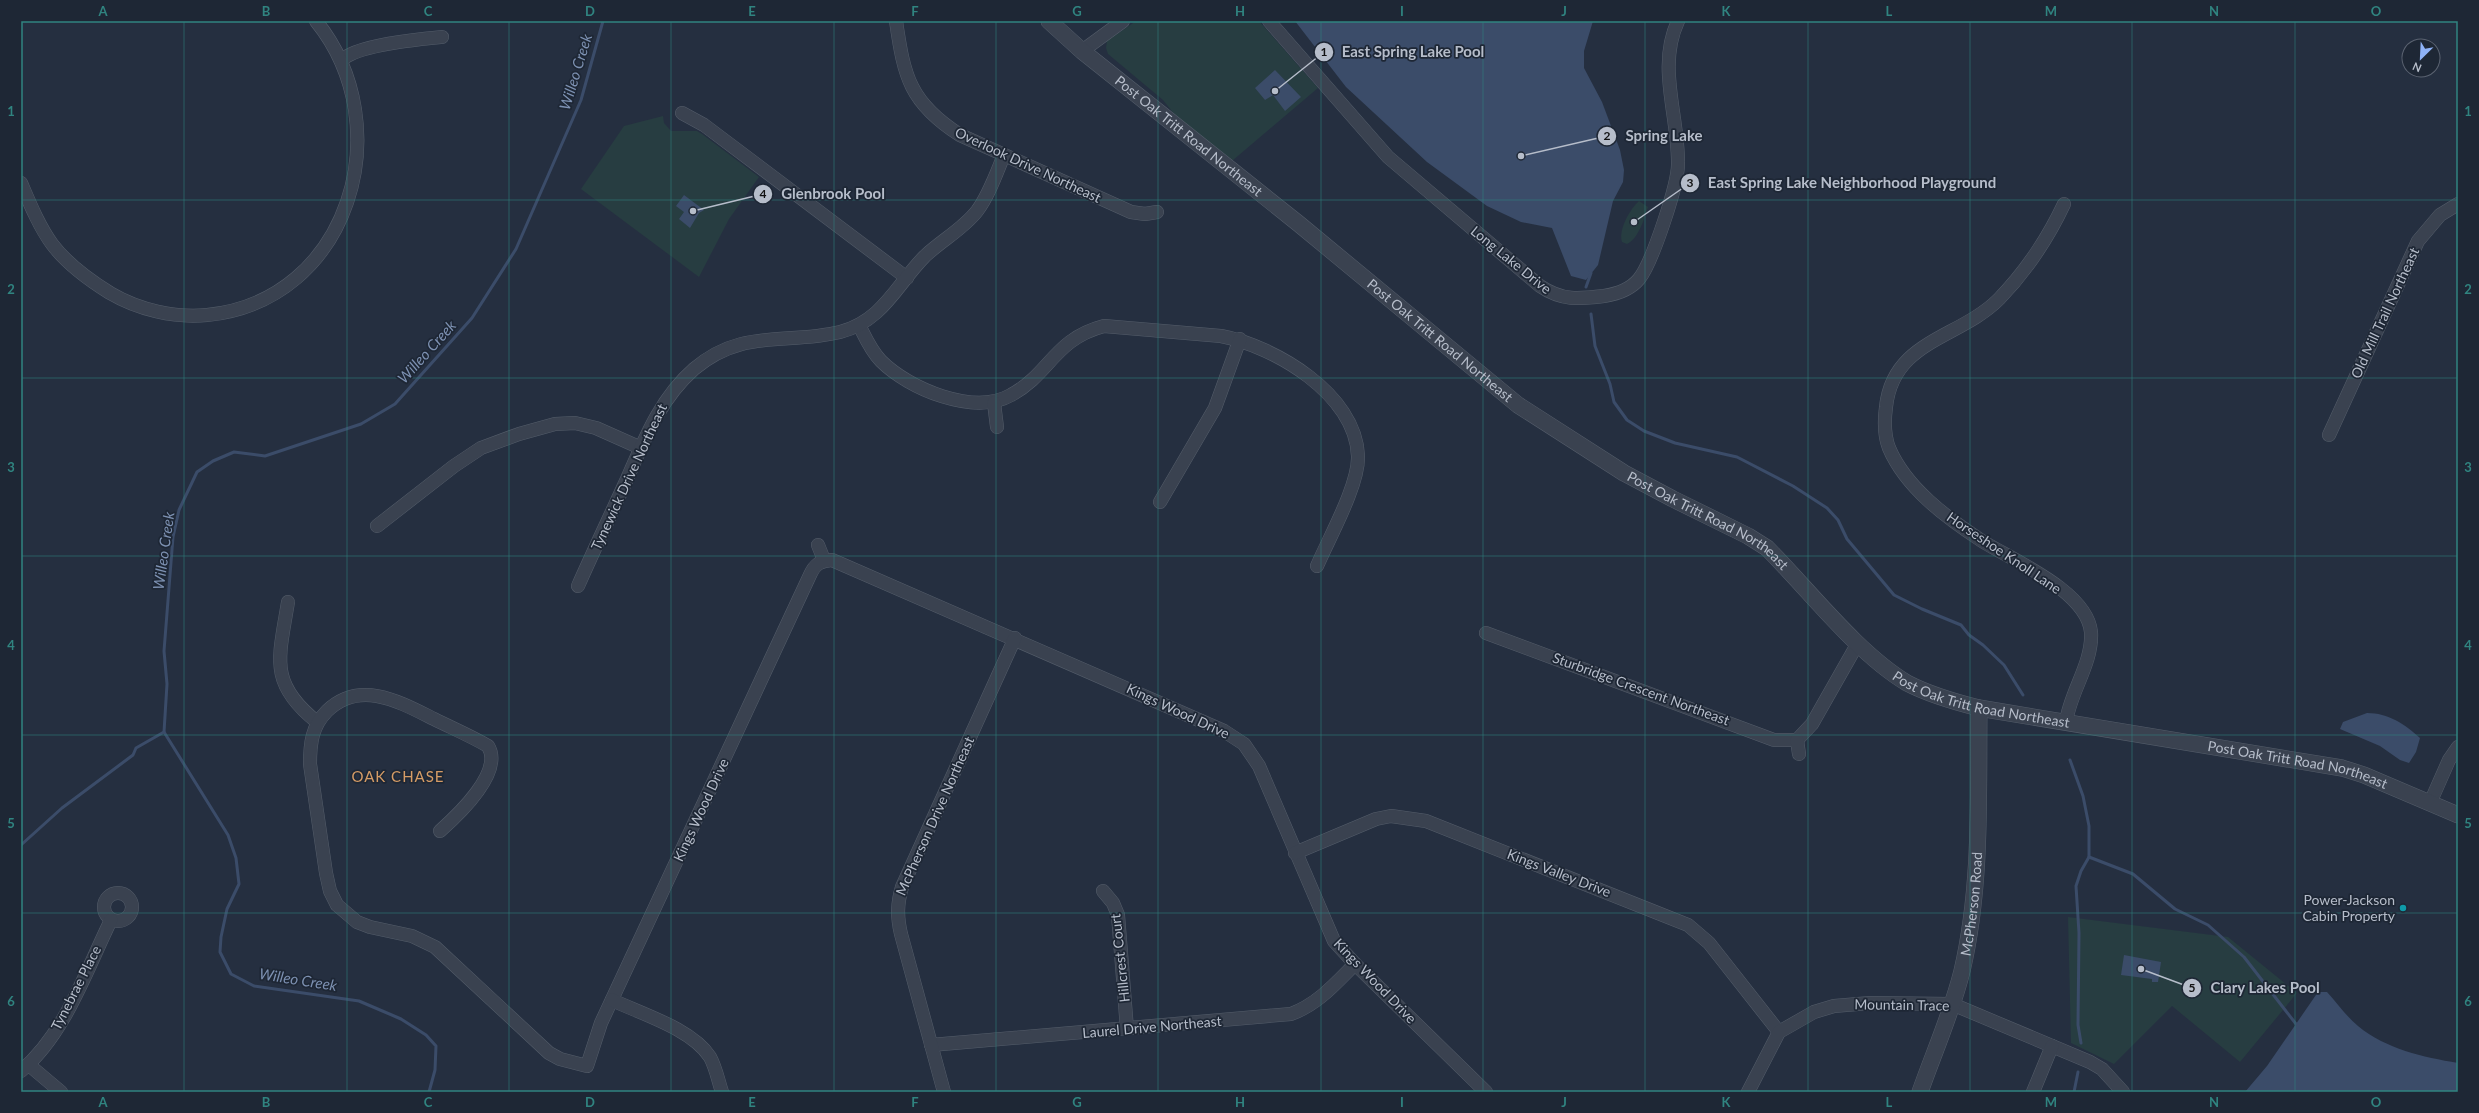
<svg xmlns="http://www.w3.org/2000/svg" width="2479" height="1113" font-family="Lato,sans-serif">
	<rect width="100%" height="100%" fill="#252f40"/>
	<g fill="#273d41">
		<polygon points="1136,21 1259,21 1318,88 1232,161 1175,115 1163,100 1108,54 1106,48 1107,41"/>
		<polygon points="663,116 664,123 671,131 697,131 702,134 759,177 729,219 699,277 581,189 624,126"/>
		<path d="M1639 201 1648 207C1644 219 1639 238 1627 244L1622 242C1618 230 1630 209 1639 201Z"/>
		<polygon points="2068,917 2228,937 2297,993 2240,1062 2172,1006 2114,1064 2071,1043"/>
	</g>
	<g fill="#3b4c69">
		<polygon points="1295,21 1593,21 1584,51 1584,68 1602,102 1620,150 1624,170 1623,182 1613,201 1598,265 1586,280 1571,276 1552,228 1521,222 1487,206 1427,162 1346,87"/>
		<polygon points="1275,70 1301,97 1285,111 1273,95 1265,100 1255,88"/>
		<polygon points="684,195 704,210 699,213 690,228 679,219 684,212 676,206"/>
		<path d="M2367 713C2388 713 2405 724 2420 738L2416 752 2409 763 2400 760 2380 746 2340 729 2343 722Z"/>
		<polygon points="2124,955 2161,962 2158,982 2152,982 2152,979 2121,975"/>
		<path d="M2318 992H2327C2337 1003 2347 1017 2358 1026 2386 1049 2423 1057 2458 1063V1092H2245L2267 1066Z"/>
	</g>
	<g fill="none" stroke-linecap="round" stroke-linejoin="round">
		<g stroke="#3b4c69" stroke-width="3">
			<polyline points="1586,287 1591,273 1590,270"/>
			<polyline points="1591,314 1595,346 1610,384 1614,402 1627,420 1644,431 1675,443 1737,457 1793,486 1827,508 1838,520 1847,539 1894,595 1922,609 1961,625 1969,635 1983,645 2004,665 2023,695"/>
			<polyline points="2070,760 2083,796 2089,826 2089,857 2081,871 2076,886 2079,933 2078,1025 2081,1043"/>
			<polyline points="21,845 62,808 133,755 136,748 164,732"/>
			<polyline points="2089,857 2133,874 2175,909 2208,925 2244,957 2296,1024"/>
			<polyline points="429,1092 435,1070 436,1046 426,1035 401,1019 359,1001 254,986 231,974 220,952 221,937 227,909 239,884 236,858 228,835 164,732 167,684 164,651 173,537 179,510 197,472 213,461 234,452 265,456 361,424 395,404 472,318 516,249 581,100 603,21"/>
			<polyline points="2074,1092 2078,1072"/>
		</g>
		<defs>
			<g id="minor">
				<path d="M896 21C904 77 910 103 960 135L1131 212 1145 214 1157 212"/>
				<path d="M1269 21 1388 157 1540 286C1562 301 1579 299 1604 296 1617 294 1630 290 1639 279 1652 263 1679 183 1678 162 1678 114 1657 66 1678 21"/>
				<polyline points="1082,51 1123,21"/>
				<path d="M341 61C355 45 421 39 442 37"/>
				<polyline points="682,113 704,125 907,278"/>
				<path d="M21 183C30 204 39 226 52 244 67 264 89 280 110 293 139 310 174 318 207 315 350 301 401 126 316 21"/>
				<path d="M2064 204C2048 238 2025 272 1999 299 1959 339 1893 340 1886 407 1884 422 1884 435 1889 448 1906 488 1947 518 1982 541 2012 560 2087 591 2091 632 2093 663 2070 692 2066 722"/>
				<path d="M859 325C865 337 871 351 881 361 909 389 974 416 1011 395 1050 374 1054 339 1104 326L1221 336C1274 346 1356 394 1358 456 1359 485 1329 538 1317 566"/>
				<polyline points="994,403 997,427"/>
				<polyline points="2329,435 2418,241 2440,215 2458,204"/>
				<polyline points="1160,502 1215,408 1240,339"/>
				<polyline points="377,526 454,466 481,448 519,434 555,424 575,423 596,428 641,448"/>
				<polyline points="818,545 824,560"/>
				<path d="M578 586C594 550 611 514 627 479 645 438 660 399 694 369 742 328 786 345 840 332 883 321 897 284 925 256 942 240 963 229 977 211 989 195 996 174 1004 155"/>
				<path d="M288 602C279 658 268 683 317 722"/>
				<polyline points="1486,633 1774,740 1797,740 1812,724 1858,643"/>
				<polyline points="1797,740 1799,754"/>
				<polyline points="2430,803 2449,760 2458,747"/>
				<path d="M440 831C458 815 504 772 488 746 471 736 452 728 434 719 400 702 360 679 327 711 312 726 310 743 310 764L326 873 330 891 337 905 357 922 370 927 412 936 435 947 549 1053 560 1059 587 1066 601 1023 810 575C815 564 820 561 832 560L1224 731 1244 744 1259 766 1334 941 1355 964 1486 1092"/>
				<polyline points="1295,853 1376,819 1391,816 1426,821 1688,925 1709,943 1779,1032"/>
				<polyline points="1103,891 1113,903 1118,915 1127,1029"/>
				<circle cx="118" cy="907" r="14"/>
				<path d="M612 1000C642 1014 692 1029 710 1057 716 1068 718 1080 722 1092"/>
				<path d="M931 1045 1291 1014C1318 1004 1335 984 1355 964"/>
				<polyline points="29,1065 61,1092"/>
				<path d="M21 1071C65 1034 86 971 111 920"/>
				<path d="M944 1092 901 934C897 917 897 904 902 887L1015 638"/>
				<polyline points="1748,1092 1779,1032 1814,1012 1834,1006 1870,1003 1952,1004 2090,1062 2102,1069 2123,1092"/>
				<polyline points="2033,1092 2052,1046"/>
			</g>
			<g id="tertiary">
				<path id="s1" d="M1049 21 1082 51 1299 224 1518 405 1624 473 1673 499 1748 536 1767 548C1809 590 1857 653 1907 683 1930 695 1955 702 1979 708L2342 768 2364 775 2458 815"/>
				<path id="s2" d="M1920 1092C1934 1052 1952 1012 1962 971 1982 885 1978 796 1979 708"/>
			</g>
		</defs>
		<use href="#minor" stroke="#545d6a" stroke-width="14"/>
		<use href="#tertiary" stroke="#545d6a" stroke-width="17"/>
		<use href="#minor" stroke="#3a4250" stroke-width="13"/>
		<use href="#tertiary" stroke="#3a4250" stroke-width="16"/>
	</g>
	<path fill="none" stroke="#308480" stroke-width="1" stroke-opacity="0.55" d="M184 21V1092M347 21V1092M509 21V1092M671 21V1092M834 21V1092M996 21V1092M1158 21V1092M1321 21V1092M1483 21V1092M1645 21V1092M1808 21V1092M1970 21V1092M2132 21V1092M2295 21V1092M21 200H2458M21 378H2458M21 556H2458M21 735H2458M21 913H2458"/>
	<circle fill="#0f9aa8" stroke="#1e2735" stroke-width="1.5" cx="2403" cy="908" r="4"/>
	<g text-anchor="middle" stroke-width="3.5" stroke-linejoin="round" paint-order="stroke">
		<g font-size="14" fill="#b6bdca" stroke="#1e2735">
			<text dy="5" stroke="none"><textPath href="#s1" startOffset="181">Post Oak Tritt Road Northeast</textPath></text>
			<text transform="translate(1028 165) rotate(25)" y="5">Overlook Drive Northeast</text>
			<text transform="translate(1511 260) rotate(39)" y="5">Long Lake Drive</text>
			<text transform="translate(2385 313) rotate(-65)" y="5">Old Mill Trail Northeast</text>
			<text dy="5" stroke="none"><textPath href="#s1" startOffset="505">Post Oak Tritt Road Northeast</textPath></text>
			<text transform="translate(629 477) rotate(-65)" y="5">Tynewick Drive Northeast</text>
			<text dy="5" stroke="none"><textPath href="#s1" startOffset="829">Post Oak Tritt Road Northeast</textPath></text>
			<text transform="translate(2004 553) rotate(34)" y="5">Horseshoe Knoll Lane</text>
			<text transform="translate(1641 689) rotate(20)" y="5">Sturbridge Crescent Northeast</text>
			<text dy="5" stroke="none"><textPath href="#s1" startOffset="1165">Post Oak Tritt Road Northeast</textPath></text>
			<text transform="translate(1178 711) rotate(25)" y="5">Kings Wood Drive</text>
			<text dy="5" stroke="none"><textPath href="#s1" startOffset="1489">Post Oak Tritt Road Northeast</textPath></text>
			<text transform="translate(701 810) rotate(-65)" y="5">Kings Wood Drive</text>
			<text transform="translate(935 816) rotate(-66)" y="5">McPherson Drive Northeast</text>
			<text transform="translate(1559 873) rotate(21)" y="5">Kings Valley Drive</text>
			<text dy="5" stroke="none"><textPath href="#s2" startOffset="196">McPherson Road</textPath></text>
			<text transform="translate(1120 958) rotate(-96)" y="5">Hillcrest Court</text>
			<text transform="translate(1375 981) rotate(46)" y="5">Kings Wood Drive</text>
			<text transform="translate(76 988) rotate(-63)" y="5">Tynebrae Place</text>
			<text transform="translate(1902 1005) rotate(1)" y="5">Mountain Trace</text>
			<text transform="translate(1152 1027) rotate(-5)" y="5">Laurel Drive Northeast</text>
		</g>
		<g font-size="14" fill="#b6bdca" stroke="#1e2735" text-anchor="end">
			<text x="2395" y="905">Power-Jackson<tspan x="2395" dy="16">Cabin Property</tspan></text>
		</g>
		<g font-size="15" font-style="italic" fill="#7d91b2" stroke="#1e2735">
			<text transform="translate(576 72) rotate(-73)" y="5">Willeo Creek</text>
			<text transform="translate(427 352) rotate(-48)" y="5">Willeo Creek</text>
			<text transform="translate(164 551) rotate(-82)" y="5">Willeo Creek</text>
			<text transform="translate(298 980) rotate(9)" y="5">Willeo Creek</text>
		</g>
		<g font-size="15" letter-spacing="1" fill="#d59c66" stroke="#1e2735">
			<text x="398" y="782">OAK CHASE</text>
		</g>
	</g>
	<path fill="none" stroke="#b6bdca" stroke-width="1.5" d="M1275 91L1324 52M1521 156L1607 136M1634 222L1690 183M693 211L763 194M2141 969L2192 988"/>
	<g fill="#b6bdca" stroke="#1e2735" stroke-width="1.5">
		<circle cx="1275" cy="91" r="4"/>
		<circle cx="1521" cy="156" r="4"/>
		<circle cx="1634" cy="222" r="4"/>
		<circle cx="693" cy="211" r="4"/>
		<circle cx="2141" cy="969" r="4"/>
		<circle cx="1324" cy="52" r="10"/>
		<circle cx="1607" cy="136" r="10"/>
		<circle cx="1690" cy="183" r="10"/>
		<circle cx="763" cy="194" r="10"/>
		<circle cx="2192" cy="988" r="10"/>
	</g>
	<g font-size="12" text-anchor="middle" font-weight="bold" fill="#111">
		<text x="1324" y="56">1</text>
		<text x="1607" y="140">2</text>
		<text x="1690" y="187">3</text>
		<text x="763" y="198">4</text>
		<text x="2192" y="992">5</text>
	</g>
	<g font-size="15" text-anchor="middle" font-weight="bold" fill="#b6bdca" stroke="#1e2735" stroke-width="3.5" stroke-linejoin="round" paint-order="stroke">
		<text x="1413" y="57">East Spring Lake Pool</text>
		<text x="1664" y="141">Spring Lake</text>
		<text x="1852" y="188">East Spring Lake Neighborhood Playground</text>
		<text x="833" y="199">Glenbrook Pool</text>
		<text x="2265" y="993">Clary Lakes Pool</text>
	</g>
	<rect width="2479" height="1113" fill="none" stroke="#1e2735" stroke-width="44"/>
	<g transform="translate(2421 58) rotate(204)"><circle r="19" fill="#1e2735" stroke="#5b6371"/>
	<path d="M0-3L7 15L0 10L-7 15Z" fill="#8eb2f7"/>
	<text y="-6" font-size="11" font-weight="bold" text-anchor="middle" fill="#b6bdca">N</text>
	</g>
	<rect x="22" y="22" width="2435" height="1069" fill="none" stroke="#308480" stroke-width="1.5"/>
	<g font-size="13" text-anchor="middle" font-weight="bold" fill="#308480">
		<text x="103" y="16">A</text>
		<text x="266" y="16">B</text>
		<text x="428" y="16">C</text>
		<text x="590" y="16">D</text>
		<text x="752" y="16">E</text>
		<text x="915" y="16">F</text>
		<text x="1077" y="16">G</text>
		<text x="1240" y="16">H</text>
		<text x="1402" y="16">I</text>
		<text x="1564" y="16">J</text>
		<text x="1726" y="16">K</text>
		<text x="1889" y="16">L</text>
		<text x="2051" y="16">M</text>
		<text x="2214" y="16">N</text>
		<text x="2376" y="16">O</text>
		<text x="11" y="116">1</text>
		<text x="2468" y="116">1</text>
		<text x="11" y="294">2</text>
		<text x="2468" y="294">2</text>
		<text x="11" y="472">3</text>
		<text x="2468" y="472">3</text>
		<text x="11" y="650">4</text>
		<text x="2468" y="650">4</text>
		<text x="11" y="828">5</text>
		<text x="2468" y="828">5</text>
		<text x="11" y="1006">6</text>
		<text x="2468" y="1006">6</text>
		<text x="103" y="1107">A</text>
		<text x="266" y="1107">B</text>
		<text x="428" y="1107">C</text>
		<text x="590" y="1107">D</text>
		<text x="752" y="1107">E</text>
		<text x="915" y="1107">F</text>
		<text x="1077" y="1107">G</text>
		<text x="1240" y="1107">H</text>
		<text x="1402" y="1107">I</text>
		<text x="1564" y="1107">J</text>
		<text x="1726" y="1107">K</text>
		<text x="1889" y="1107">L</text>
		<text x="2051" y="1107">M</text>
		<text x="2214" y="1107">N</text>
		<text x="2376" y="1107">O</text>
	</g>
</svg>
